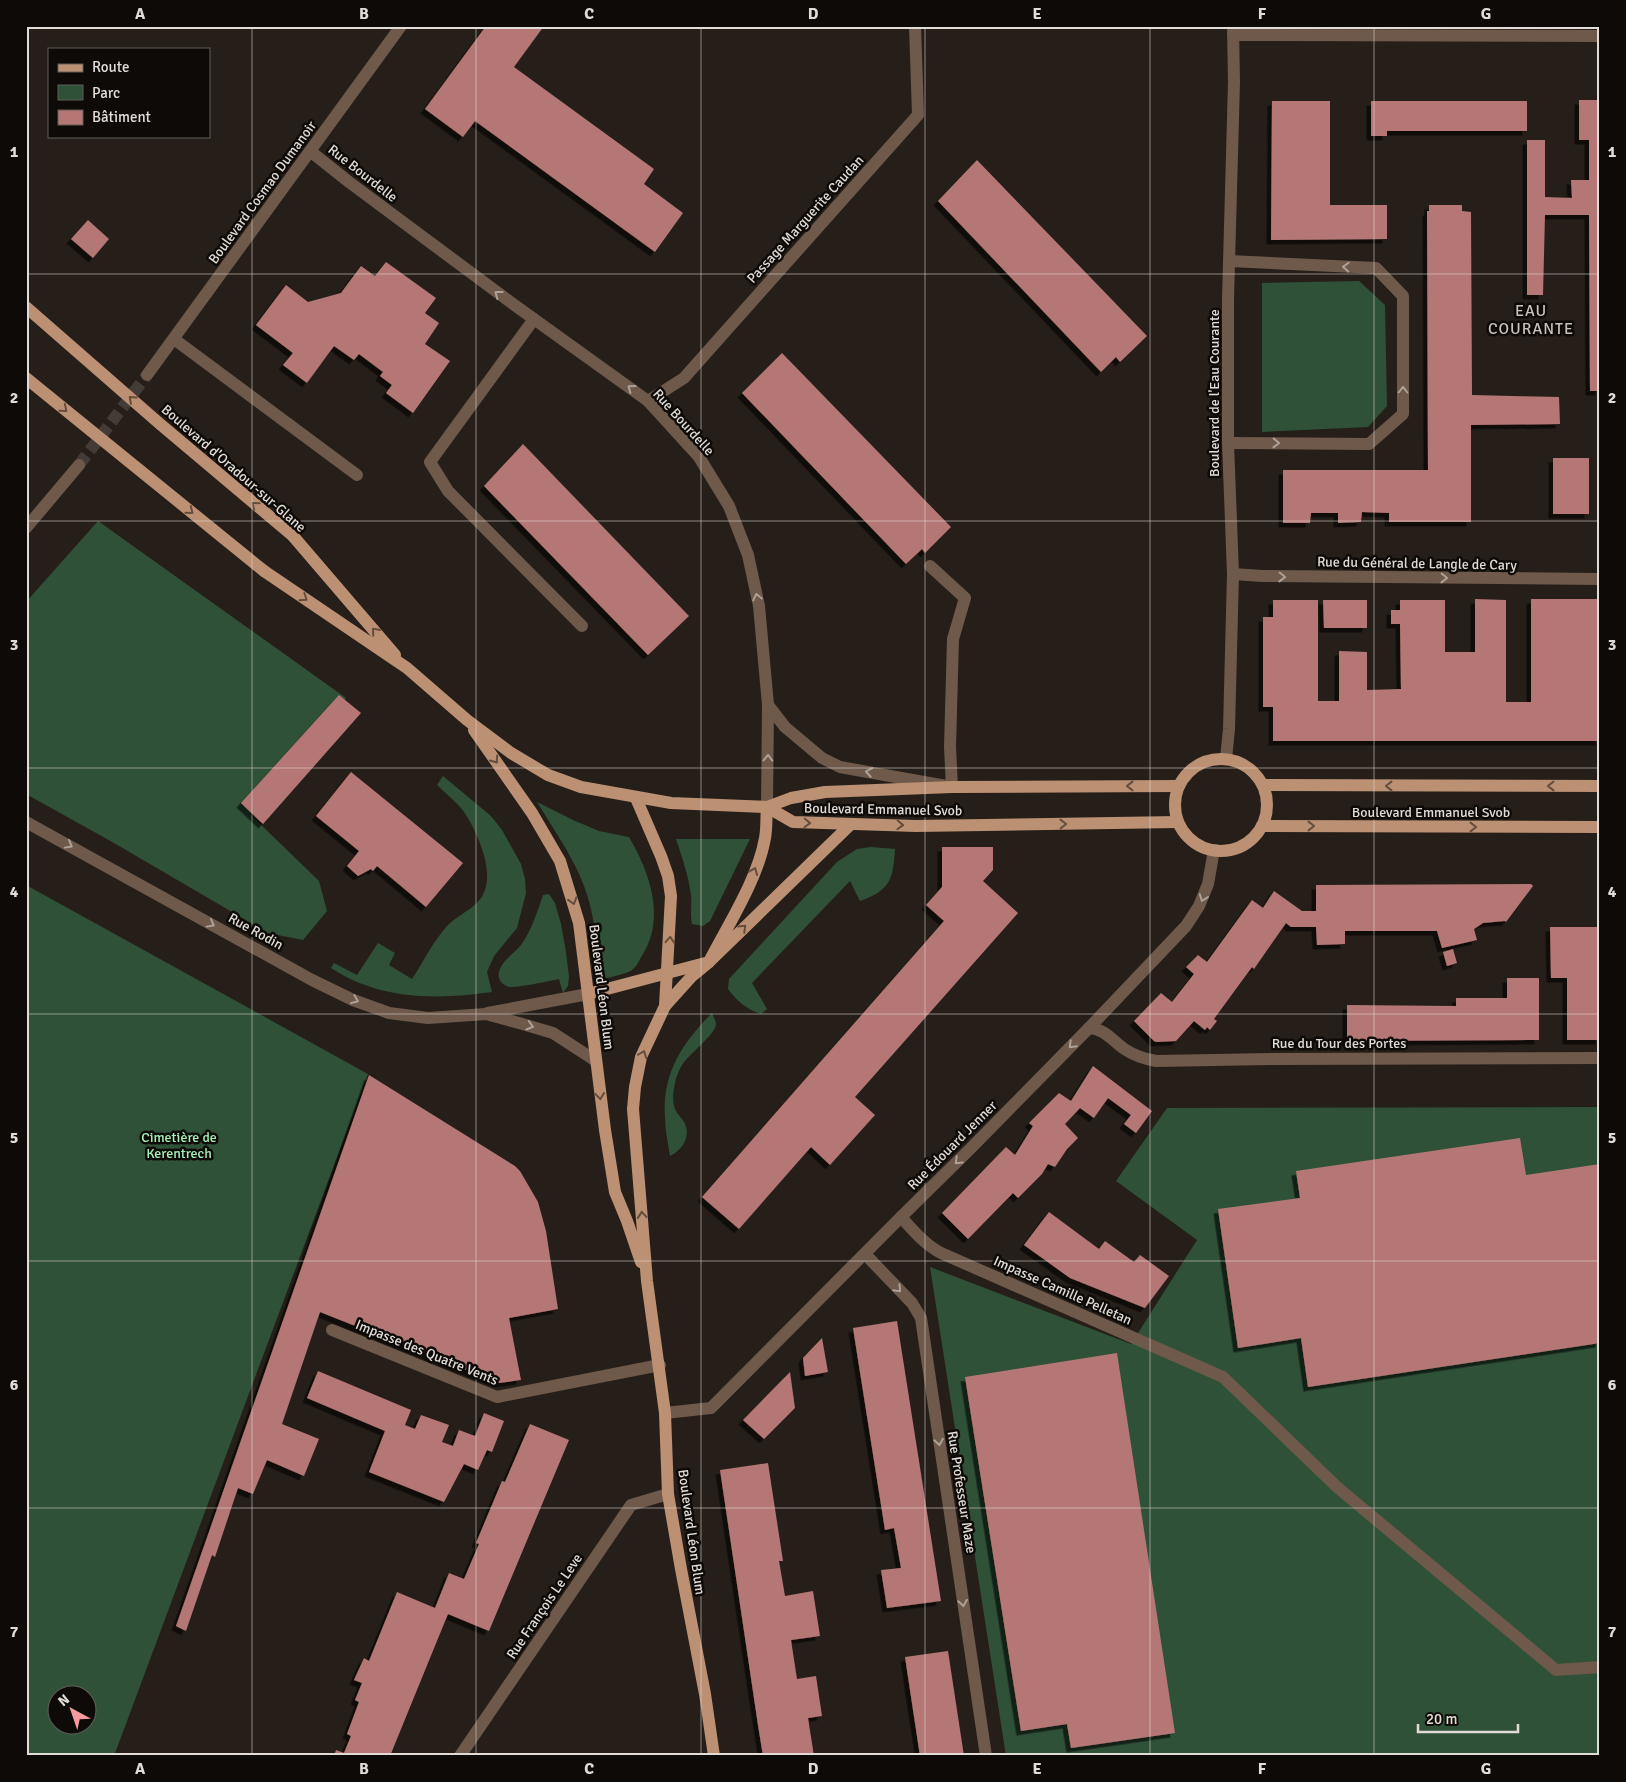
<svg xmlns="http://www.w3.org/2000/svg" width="1626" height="1782" font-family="Signika,sans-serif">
	<defs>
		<filter id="shadow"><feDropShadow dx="-4.5" dy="4.5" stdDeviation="0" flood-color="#0009"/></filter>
	</defs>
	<rect width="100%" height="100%" fill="#261f19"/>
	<g fill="#2f5138" fill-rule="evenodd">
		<polygon points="1359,281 1385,305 1387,406 1368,427 1262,432 1262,283"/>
		<polygon points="98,521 346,698 250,814 319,881 327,911 303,940 268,933 114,843 26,794 26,602"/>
		<path d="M443 776 491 816 502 830 521 864 525 879 526 893 517 928 494 956 487 972 492 992C437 1000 379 1000 331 968L334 963 357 975 378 943 395 953 389 965 412 979C424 961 433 941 448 925 458 915 472 910 481 898 497 875 478 833 464 812 457 802 446 794 437 785Z"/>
		<path d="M537 802 573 820 599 831 629 837C649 871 666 917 643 954 640 958 637 967 632 970 626 974 614 976 607 978L598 975C593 965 596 959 596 949 595 939 595 928 593 919 586 874 560 840 537 802Z"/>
		<path d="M676 839H750L710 921 703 926 692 924C690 914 692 906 691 896 689 877 682 857 676 839Z"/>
		<path d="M871 847 895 849C893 879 891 890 860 901L850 881 752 983 767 1009 761 1014C746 1009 737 1001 728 989L729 979 837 862 857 849Z"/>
		<path d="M26 885 368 1074 114 1756H26ZM58 1694H88V1724H58Z"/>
		<path d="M549 894 555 903 561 924 566 952 569 977 568 986 563 993 559 979C549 981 517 988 509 987 502 985 497 979 499 972 502 960 514 954 521 945 532 930 537 912 543 895Z"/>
		<path d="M712 1013C713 1016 716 1021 716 1024 716 1034 688 1055 682 1065 679 1070 676 1077 675 1083 673 1092 672 1100 675 1109 677 1114 681 1117 684 1122 692 1136 682 1150 670 1156 668 1143 665 1130 665 1117 662 1074 682 1043 712 1013Z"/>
		<polygon points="1600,1107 1600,1756 1006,1756 930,1267 1131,1344 1197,1240 1116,1181 1167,1108"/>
	</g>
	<g fill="#b57774" filter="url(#shadow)">
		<polygon points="486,26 544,26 514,67 654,169 644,184 683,213 655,252 475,121 463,137 425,109"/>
		<polygon points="1579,100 1600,100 1600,391 1590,391 1589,215 1545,215 1543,295 1527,295 1527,140 1545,140 1545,197 1572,198 1571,180 1589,180 1589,140 1579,140"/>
		<polygon points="1272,101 1330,101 1330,205 1387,205 1387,239 1271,240"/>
		<polygon points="1371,101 1527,101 1527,131 1387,131 1387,136 1371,136"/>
		<polygon points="977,160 1147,336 1120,362 1116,357 1101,372 938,201"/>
		<polygon points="1429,205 1462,205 1462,211 1471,212 1472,395 1559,397 1560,424 1471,425 1471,522 1389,522 1389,513 1362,512 1361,522 1338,523 1338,513 1311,513 1310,523 1283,523 1283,470 1428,470 1427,211 1429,211"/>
		<polygon points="88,220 109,239 93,258 71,239"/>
		<polygon points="386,262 436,298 425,313 439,323 425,344 450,361 413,413 386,393 392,385 380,376 383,372 359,354 354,360 334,346 307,383 283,365 293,353 256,325 286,285 308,302 341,293 361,266 375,276"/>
		<polygon points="782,353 951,527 925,553 922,549 906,564 742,393"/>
		<polygon points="523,444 689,616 648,655 484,486"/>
		<rect x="1553" y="458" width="36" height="56"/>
		<polygon points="1475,599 1506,600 1506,702 1531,702 1531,599 1600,599 1600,741 1273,741 1273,707 1263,707 1263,617 1273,617 1273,600 1318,600 1318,701 1339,701 1339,651 1367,652 1367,690 1401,689 1400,624 1391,624 1391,610 1400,610 1400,600 1445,600 1445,652 1475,652"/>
		<polygon points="1323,600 1367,600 1367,628 1324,628"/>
		<polygon points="339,695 361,713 263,824 241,803"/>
		<polygon points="351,772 463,863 426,907 377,866 373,871 371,869 358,876 347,866 359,851 316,816"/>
		<polygon points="942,847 993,847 993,870 983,881 1018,913 855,1097 875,1115 830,1165 811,1147 739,1229 702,1197 944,921 926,905 942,887"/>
		<polygon points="1531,884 1533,886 1506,922 1505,921 1483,923 1474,929 1477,940 1442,948 1437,931 1345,931 1345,944 1317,945 1316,927 1291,927 1286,923 1254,969 1252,967 1214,1019 1217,1021 1210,1030 1207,1027 1205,1030 1194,1021 1176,1041 1156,1042 1154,1041 1134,1021 1161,993 1172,1002 1194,974 1186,967 1198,955 1207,962 1252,900 1263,908 1274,891 1302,911 1316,911 1316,885"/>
		<polygon points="1550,927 1600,927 1600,1040 1567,1040 1567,978 1551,978"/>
		<polygon points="1453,949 1457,963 1447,966 1443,952"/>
		<polygon points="1507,978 1539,978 1539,1040 1347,1041 1347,1005 1456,1006 1456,998 1507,998"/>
		<polygon points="1093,1066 1152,1111 1136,1133 1124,1124 1131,1115 1108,1098 1094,1118 1080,1108 1065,1124 1078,1138 1067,1149 1055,1167 1048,1164 1042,1174 1018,1198 1013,1193 968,1239 942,1213 1006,1147 1015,1155 1033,1126 1029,1123 1059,1093 1071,1101"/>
		<polygon points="369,1075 515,1166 520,1171 538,1202 546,1231 558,1309 509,1318 521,1380 499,1383 320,1312 282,1424 319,1439 304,1476 267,1460 253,1494 238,1488 215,1557 212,1555 186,1631 176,1626"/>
		<polygon points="1520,1138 1526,1175 1600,1164 1600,1343 1308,1387 1301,1338 1238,1348 1218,1209 1300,1198 1296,1171"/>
		<polygon points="1049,1212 1099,1249 1105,1241 1134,1262 1140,1255 1169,1276 1145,1308 1070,1278 1024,1245"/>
		<polygon points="897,1321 941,1601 887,1608 881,1570 901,1568 894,1528 885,1530 853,1328"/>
		<polygon points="822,1338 828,1372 805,1376 803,1358"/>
		<polygon points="1117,1353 1175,1733 1071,1748 1067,1724 1021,1731 965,1377"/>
		<polygon points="318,1371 411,1410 405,1425 415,1429 421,1415 449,1425 442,1442 453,1446 459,1430 475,1436 484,1413 504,1421 492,1452 487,1450 478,1470 464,1464 444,1502 369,1472 385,1431 307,1398"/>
		<polygon points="790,1372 795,1408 764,1439 743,1420"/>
		<polygon points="530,1424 569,1440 489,1631 448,1614 390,1756 334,1756 336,1750 344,1753 351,1736 347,1734 359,1702 355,1700 362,1683 354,1680 364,1658 369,1661 397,1592 435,1608 449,1573 464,1579 479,1544 476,1543 502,1481 505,1482"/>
		<polygon points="768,1463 783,1561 779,1561 785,1596 813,1591 820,1636 791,1640 797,1679 816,1676 822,1716 808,1718 814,1756 763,1756 758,1725 720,1470"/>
		<polygon points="948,1651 964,1756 920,1756 905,1657"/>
	</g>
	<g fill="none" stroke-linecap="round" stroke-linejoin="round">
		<polyline stroke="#423b36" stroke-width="12" stroke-dasharray="12 6" stroke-linecap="butt" points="79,465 147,375"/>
		<g stroke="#6e594b" stroke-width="12">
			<polyline points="1233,35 1600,36"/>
			<polyline points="310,151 349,182 509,301 648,401 699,457 729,506 748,555 759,606 768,705 767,807"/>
			<polyline points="534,319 430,462 448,491 582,626"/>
			<polyline points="174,339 357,475"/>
			<polyline points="147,375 401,26"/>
			<polyline points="648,401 684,378 918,115 915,26"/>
			<polyline points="1228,443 1369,444 1403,414 1403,296 1376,268 1229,261"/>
			<polyline points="26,528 79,465"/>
			<polyline points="1233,574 1262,576 1600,579"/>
			<polyline points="768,705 785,727 810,748 822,758 840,767 952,787 950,747 953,639 965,598 930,566"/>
			<polyline points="1226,759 1229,729 1233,574 1228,443 1228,299 1234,82 1233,26"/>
			<polyline points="26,822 312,980 353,1000 389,1013 428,1018 486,1014 519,1023 553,1033 596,1061"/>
			<polyline points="488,1013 588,994"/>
			<path d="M1089 1028C1106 1029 1112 1041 1126 1050 1135 1056 1145 1059 1156 1061L1271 1059 1600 1058"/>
			<path d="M901 1217C913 1230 925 1245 941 1253L1223 1377 1337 1487 1556 1670 1600 1667"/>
			<polyline points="865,1254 912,1303 921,1318 986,1756"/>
			<polyline points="332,1330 497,1397 660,1365"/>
			<polyline points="665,1413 711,1408 901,1217 971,1148 1089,1028 1186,926 1199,906 1208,884 1214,850"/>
			<polyline points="460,1756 631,1505 668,1494"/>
		</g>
		<g stroke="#bc9073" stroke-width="12">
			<polyline points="293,536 395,655"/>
			<polyline points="264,571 407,668 467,720 511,753 548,775 581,787 671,803 767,807 791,798 825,792 952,787 1179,786"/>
			<polyline points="474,730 532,813 560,861 579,923 605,1130 615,1192 627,1221 641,1262"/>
			<circle cx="1221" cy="805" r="46"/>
			<polyline points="1263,785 1600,786"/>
			<polyline points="636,798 661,856 668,876 671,896 665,1006 641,1057 635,1087 633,1109 647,1281 665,1413 668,1494 681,1569 705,1694 714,1756"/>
			<polyline points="767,807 793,822 916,826 1178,822"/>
			<polyline points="1262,826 1600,827"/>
			<path d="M588 994 709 962C728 925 758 879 765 838 767 828 766 817 767 807"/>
			<polyline points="665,1006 692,976 709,962 851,824"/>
		</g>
		<g stroke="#bc9073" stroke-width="12">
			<polyline points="26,307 160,424 293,536"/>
			<polyline points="26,378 264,571"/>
		</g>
	</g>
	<defs><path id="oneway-chevron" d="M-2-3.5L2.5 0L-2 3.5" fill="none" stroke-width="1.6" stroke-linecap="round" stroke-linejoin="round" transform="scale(1.25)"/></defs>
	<g stroke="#ada198">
		<use href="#oneway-chevron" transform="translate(1346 267) rotate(-177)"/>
		<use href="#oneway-chevron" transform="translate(498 294) rotate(-143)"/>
		<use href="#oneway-chevron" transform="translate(631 388) rotate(-144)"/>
		<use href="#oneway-chevron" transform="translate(1403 390) rotate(-90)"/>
		<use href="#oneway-chevron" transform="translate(1276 443) rotate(1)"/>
		<use href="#oneway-chevron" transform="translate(1282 577) rotate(1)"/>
		<use href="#oneway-chevron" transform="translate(1444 578) rotate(1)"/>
		<use href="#oneway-chevron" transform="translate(757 597) rotate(-102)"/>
		<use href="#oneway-chevron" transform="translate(768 758) rotate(-89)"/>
		<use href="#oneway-chevron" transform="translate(869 772) rotate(-170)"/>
		<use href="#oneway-chevron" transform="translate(69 845) rotate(29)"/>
		<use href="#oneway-chevron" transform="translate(1203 898) rotate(110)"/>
		<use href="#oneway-chevron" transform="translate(211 924) rotate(29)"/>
		<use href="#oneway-chevron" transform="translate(355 1000) rotate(22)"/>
		<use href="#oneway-chevron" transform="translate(530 1026) rotate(17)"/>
		<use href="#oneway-chevron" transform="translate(1072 1045) rotate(135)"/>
		<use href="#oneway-chevron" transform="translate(958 1161) rotate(136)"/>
		<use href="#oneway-chevron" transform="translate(898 1289) rotate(46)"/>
		<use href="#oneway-chevron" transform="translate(939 1442) rotate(81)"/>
		<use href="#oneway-chevron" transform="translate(963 1603) rotate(81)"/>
	</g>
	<g stroke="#644d3d">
		<use href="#oneway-chevron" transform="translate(132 399) rotate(-138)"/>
		<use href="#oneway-chevron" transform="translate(64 409) rotate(39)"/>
		<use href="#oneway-chevron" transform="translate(255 505) rotate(-140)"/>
		<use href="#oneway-chevron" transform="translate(190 511) rotate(39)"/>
		<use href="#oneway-chevron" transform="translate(304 598) rotate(34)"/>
		<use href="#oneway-chevron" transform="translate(375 631) rotate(-131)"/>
		<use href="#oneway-chevron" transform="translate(495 760) rotate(55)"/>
		<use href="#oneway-chevron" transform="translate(1130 786) rotate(180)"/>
		<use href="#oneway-chevron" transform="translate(1389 786) rotate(-180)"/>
		<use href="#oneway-chevron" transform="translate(1551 786) rotate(-180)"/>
		<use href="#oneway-chevron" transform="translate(807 823) rotate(2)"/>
		<use href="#oneway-chevron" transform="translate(1063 824) rotate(-1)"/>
		<use href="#oneway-chevron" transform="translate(900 825) rotate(2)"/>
		<use href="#oneway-chevron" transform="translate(1311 826)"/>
		<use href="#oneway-chevron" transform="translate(1473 827)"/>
		<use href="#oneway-chevron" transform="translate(754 871) rotate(-68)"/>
		<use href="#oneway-chevron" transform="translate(573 901) rotate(73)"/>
		<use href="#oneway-chevron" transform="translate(743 928) rotate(-44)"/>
		<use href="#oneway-chevron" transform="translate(670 940) rotate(-86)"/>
		<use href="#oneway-chevron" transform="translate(643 1054) rotate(-69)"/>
		<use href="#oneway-chevron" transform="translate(600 1096) rotate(83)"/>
		<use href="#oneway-chevron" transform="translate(642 1215) rotate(-95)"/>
	</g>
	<path fill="none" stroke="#e1dcd7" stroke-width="1" stroke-opacity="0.55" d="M252 26V1756M476 26V1756M701 26V1756M925 26V1756M1150 26V1756M1374 26V1756M26 274H1600M26 521H1600M26 768H1600M26 1014H1600M26 1261H1600M26 1508H1600"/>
	<g text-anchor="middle" stroke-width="5" stroke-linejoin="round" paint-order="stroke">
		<g font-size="14" fill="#e1dcd7" stroke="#0d0a07">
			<text transform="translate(363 173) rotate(38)" y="5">Rue Bourdelle</text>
			<text transform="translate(262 192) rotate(-54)" y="5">Boulevard Cosmao Dumanoir</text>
			<text transform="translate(805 219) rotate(-48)" y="5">Passage Marguerite Caudan</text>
			<text transform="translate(1214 393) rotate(-90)" y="5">Boulevard de l'Eau Courante</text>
			<text transform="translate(684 422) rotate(48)" y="5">Rue Bourdelle</text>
			<text transform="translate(234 468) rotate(41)" y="5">Boulevard d'Oradour-sur-Glane</text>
			<text transform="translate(1417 563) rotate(1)" y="5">Rue du Général de Langle de Cary</text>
			<text transform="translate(883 809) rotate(1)" y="5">Boulevard Emmanuel Svob</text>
			<text x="1431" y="817">Boulevard Emmanuel Svob</text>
			<text transform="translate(256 931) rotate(29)" y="5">Rue Rodin</text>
			<text transform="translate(602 987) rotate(83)" y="5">Boulevard Léon Blum</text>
			<text x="1339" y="1048">Rue du Tour des Portes</text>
			<text transform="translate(952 1145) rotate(-45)" y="5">Rue Édouard Jenner</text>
			<text transform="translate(1063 1290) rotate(24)" y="5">Impasse Camille Pelletan</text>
			<text transform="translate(427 1352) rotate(22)" y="5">Impasse des Quatre Vents</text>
			<text transform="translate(962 1492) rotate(81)" y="5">Rue Professeur Maze</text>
			<text transform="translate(692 1532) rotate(82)" y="5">Boulevard Léon Blum</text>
			<text transform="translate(544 1606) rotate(-56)" y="5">Rue François Le Leve</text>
		</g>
		<g font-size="14" fill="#a5f1b8" stroke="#0d0a07">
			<text x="179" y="1142">Cimetière de<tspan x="179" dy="16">Kerentrech</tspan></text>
		</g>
		<g font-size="16" letter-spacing="1" fill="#cbc1b9" stroke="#0d0a07">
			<text x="1531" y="316">EAU<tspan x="1531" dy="18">COURANTE</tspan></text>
		</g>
	</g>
	<rect width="1626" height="1782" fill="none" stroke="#0d0a07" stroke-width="55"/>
	<rect x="48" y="48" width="162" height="90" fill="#0d0a07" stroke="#625e5a"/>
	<rect x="58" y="64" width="25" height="8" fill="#bc9073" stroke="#625e5a"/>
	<text x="92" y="72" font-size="15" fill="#e1dcd7">Route</text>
	<rect x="58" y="85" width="25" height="15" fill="#2f5138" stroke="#625e5a"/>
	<text x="92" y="98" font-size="15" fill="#e1dcd7">Parc</text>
	<rect x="58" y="110" width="25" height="15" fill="#b57774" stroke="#625e5a"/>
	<text x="92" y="122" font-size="15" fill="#e1dcd7">Bâtiment</text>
	<g transform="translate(72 1710) rotate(320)"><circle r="24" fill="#0d0a07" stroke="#625e5a"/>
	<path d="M0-4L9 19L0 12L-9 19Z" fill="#f59b9e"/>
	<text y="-8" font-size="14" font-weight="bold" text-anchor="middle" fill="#e1dcd7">N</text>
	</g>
	<path d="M1418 1724v8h100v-8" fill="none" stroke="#e1dcd7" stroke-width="2.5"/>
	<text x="1426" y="1724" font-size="15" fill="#e1dcd7" stroke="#0d0a07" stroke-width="4" paint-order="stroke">20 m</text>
	<rect x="28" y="28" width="1570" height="1726" fill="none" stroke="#e1dcd7" stroke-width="2"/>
	<g font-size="16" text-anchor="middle" font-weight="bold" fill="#e1dcd7">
		<text x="140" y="19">A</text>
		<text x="364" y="19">B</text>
		<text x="589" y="19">C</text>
		<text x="813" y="19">D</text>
		<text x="1037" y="19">E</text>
		<text x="1262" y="19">F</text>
		<text x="1486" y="19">G</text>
		<text x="14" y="157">1</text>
		<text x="1612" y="157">1</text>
		<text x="14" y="403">2</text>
		<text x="1612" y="403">2</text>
		<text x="14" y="650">3</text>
		<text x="1612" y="650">3</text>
		<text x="14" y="897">4</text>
		<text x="1612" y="897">4</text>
		<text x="14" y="1143">5</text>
		<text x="1612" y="1143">5</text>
		<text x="14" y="1390">6</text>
		<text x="1612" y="1390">6</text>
		<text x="14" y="1637">7</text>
		<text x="1612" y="1637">7</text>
		<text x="140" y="1774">A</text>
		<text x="364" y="1774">B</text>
		<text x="589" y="1774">C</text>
		<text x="813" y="1774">D</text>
		<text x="1037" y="1774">E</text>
		<text x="1262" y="1774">F</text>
		<text x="1486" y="1774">G</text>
	</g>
</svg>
